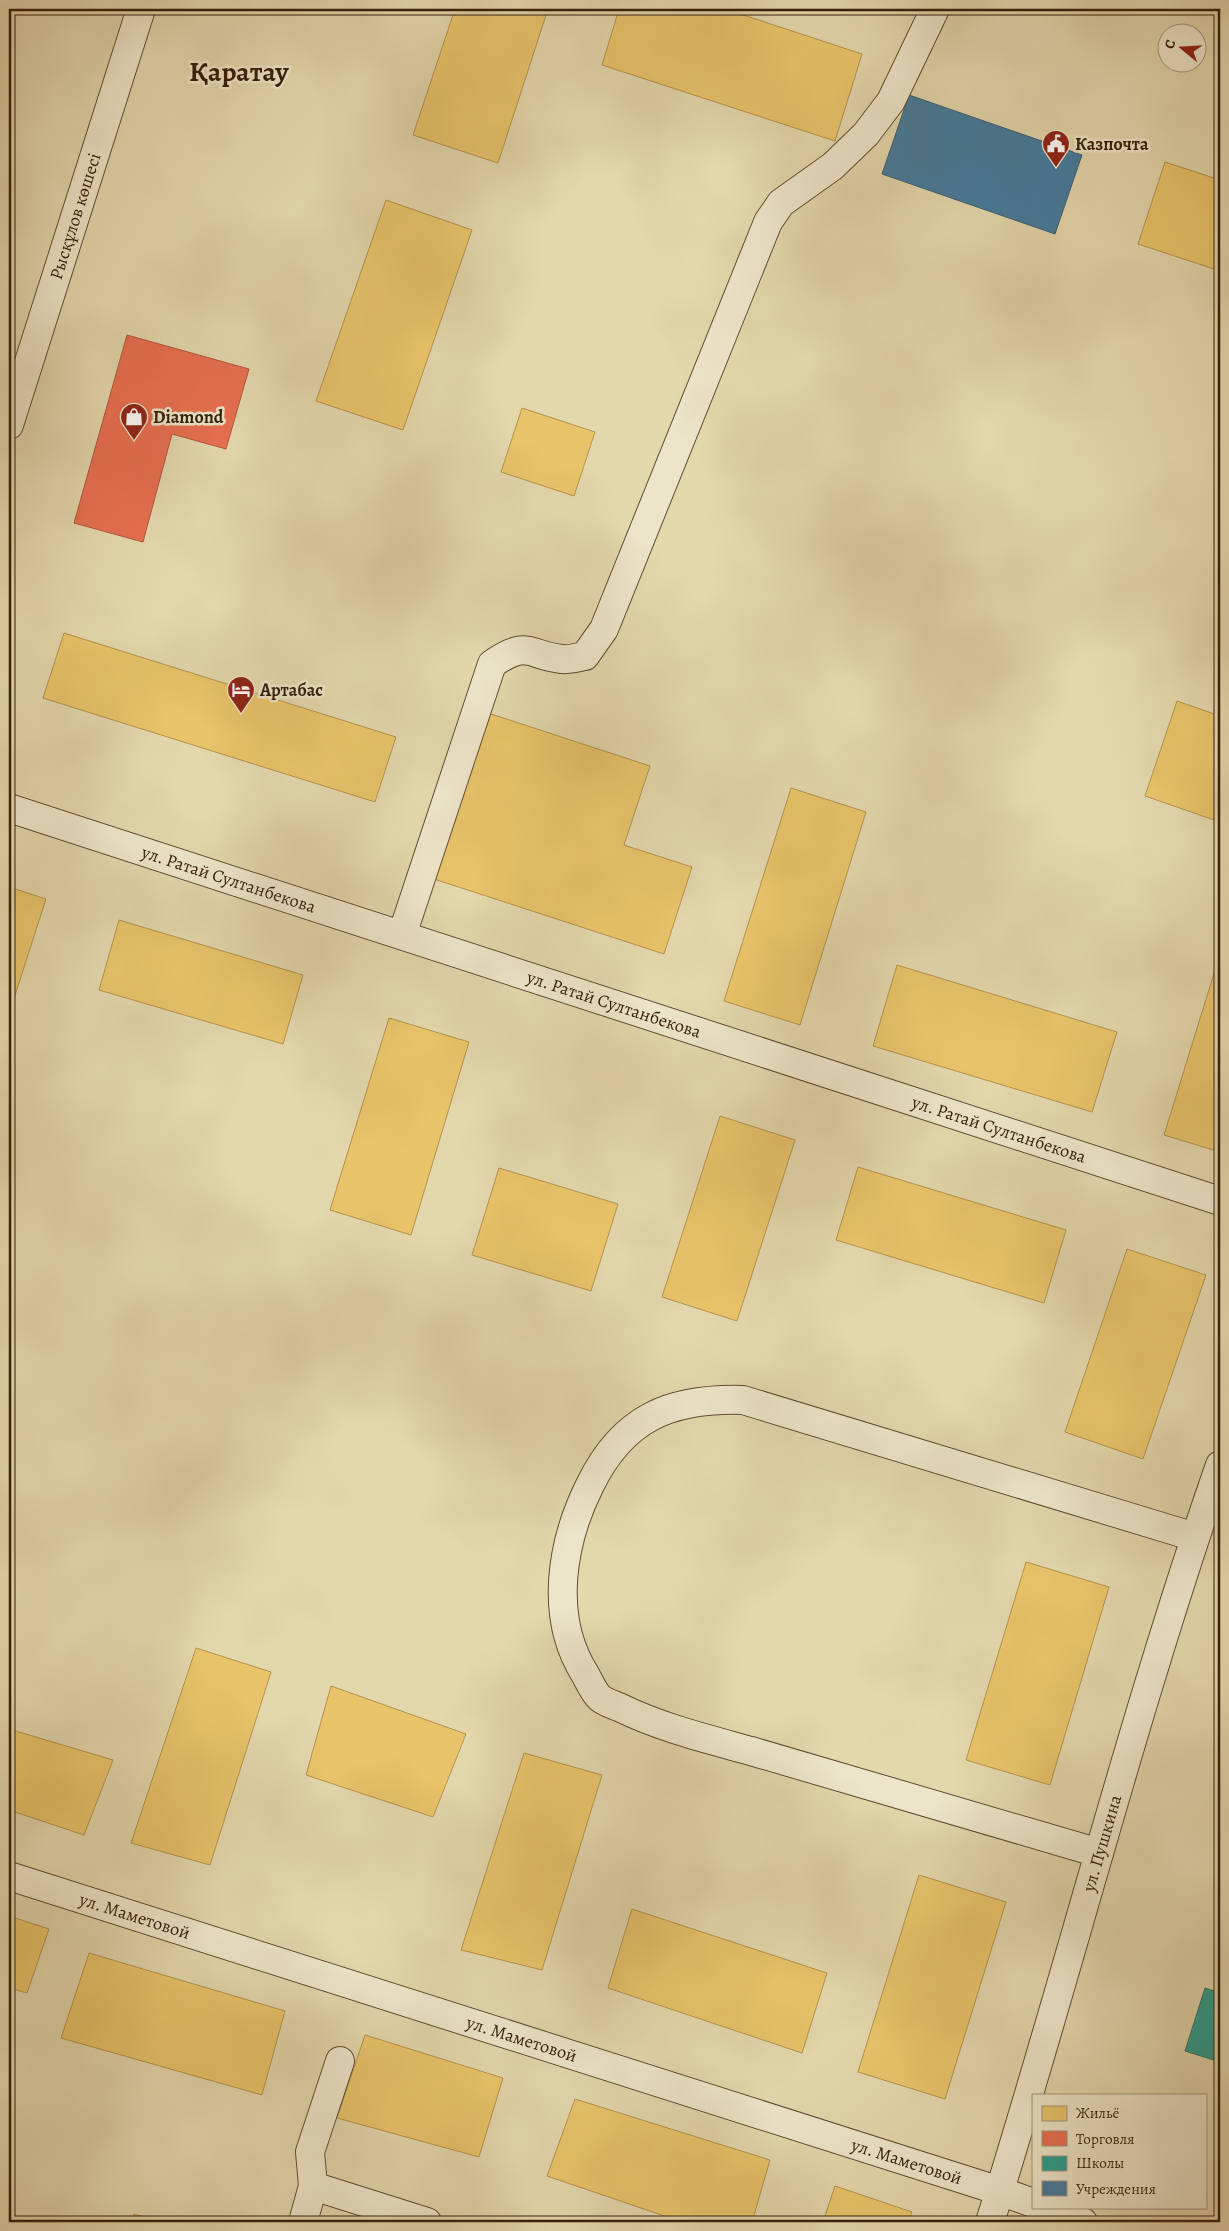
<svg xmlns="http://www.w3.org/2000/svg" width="1229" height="2231" font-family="Alegreya,serif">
	<rect width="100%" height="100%" fill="#e3d7ac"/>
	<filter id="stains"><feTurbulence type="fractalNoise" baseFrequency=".004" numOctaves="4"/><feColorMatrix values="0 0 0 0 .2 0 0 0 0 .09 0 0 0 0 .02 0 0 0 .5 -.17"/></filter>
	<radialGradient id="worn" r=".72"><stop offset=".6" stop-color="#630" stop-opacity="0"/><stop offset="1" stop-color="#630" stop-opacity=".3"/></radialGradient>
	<g fill="#e9c46a" stroke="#b3924d">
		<polygon points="455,9 548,9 498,163 413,135"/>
		<polygon points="619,9 725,9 862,54 835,141 602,65"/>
		<polygon points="1165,162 1220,180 1220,271 1138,244"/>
		<polygon points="386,200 472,230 403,430 316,401"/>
		<polygon points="522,408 595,432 574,496 501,472"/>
		<polygon points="1220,599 1220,616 1215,614"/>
		<polygon points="64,633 396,737 375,802 43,698"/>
		<polygon points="1177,701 1220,716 1220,822 1145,796"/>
		<polygon points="488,713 650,766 624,845 692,867 664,954 434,879"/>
		<polygon points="791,788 866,812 800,1025 724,1001"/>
		<polygon points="9,887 46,899 9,1014"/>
		<polygon points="119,920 303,975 283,1044 99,990"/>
		<polygon points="1220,954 1220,1152 1164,1135"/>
		<polygon points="897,965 1117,1032 1092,1112 873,1046"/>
		<polygon points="389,1018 469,1042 411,1235 330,1210"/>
		<polygon points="720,1116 795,1140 737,1321 662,1297"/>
		<polygon points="858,1167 1066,1230 1044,1303 836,1240"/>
		<polygon points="499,1168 618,1204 591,1291 472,1255"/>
		<polygon points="1127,1249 1206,1275 1143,1459 1065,1432"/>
		<polygon points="1026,1562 1109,1587 1050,1785 966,1760"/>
		<polygon points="196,1648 271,1672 210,1865 131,1843"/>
		<polygon points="331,1686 466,1734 433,1817 306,1775"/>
		<polygon points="9,1729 113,1760 84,1835 9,1810"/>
		<polygon points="524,1753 602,1775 542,1970 461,1950"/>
		<polygon points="919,1875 1006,1902 945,2099 858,2072"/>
		<polygon points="632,1909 827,1973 802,2053 608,1988"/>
		<polygon points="9,1916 49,1929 27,1993 9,1988"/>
		<polygon points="89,1953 285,2011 262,2095 61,2038"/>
		<polygon points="365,2035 503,2078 479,2157 337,2118"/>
		<polygon points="575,2099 770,2160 752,2222 682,2222 547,2176"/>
		<polygon points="835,2186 912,2212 908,2222 823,2222"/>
		<polygon points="134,2214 161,2222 132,2222"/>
	</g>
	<polygon fill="#e76f51" stroke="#b2573c" points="127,335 249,369 226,449 172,434 143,542 74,523"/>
	<polygon fill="#2a9d8f" stroke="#2d7767" points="1205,1988 1220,1993 1220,2062 1185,2051"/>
	<polygon fill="#457b9d" stroke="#405f71" points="909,95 1082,155 1055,234 882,174"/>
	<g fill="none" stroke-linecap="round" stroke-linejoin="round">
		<defs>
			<g id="minor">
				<path id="s1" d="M9 425 141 9"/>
				<path id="s2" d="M9 808 1220 1201"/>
				<path d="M402 935 492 664C528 639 527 655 562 659 569 660 578 657 585 656L604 629 768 222 781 203 833 166 866 134 891 101 935 9"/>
				<path d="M1099 1853C983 1819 867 1785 751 1751 708 1739 662 1728 621 1708 615 1705 606 1703 600 1698 594 1693 589 1681 585 1674 549 1617 561 1543 590 1485 623 1417 671 1398 743 1400L1195 1537"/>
				<path id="s3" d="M9 1876 1000 2191 1033 2203"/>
				<polyline points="313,2186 427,2222"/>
				<polyline points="1044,2207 1083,2222"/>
				<polyline points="303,2222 313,2186 310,2152 340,2061"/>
				<path id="s4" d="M990 2222C1069 1971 1133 1714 1220 1465"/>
			</g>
		</defs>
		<use href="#minor" stroke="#604d32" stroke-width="30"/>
		<use href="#minor" stroke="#ede5c9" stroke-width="28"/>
	</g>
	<defs>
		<symbol id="civic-pin" viewBox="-11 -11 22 30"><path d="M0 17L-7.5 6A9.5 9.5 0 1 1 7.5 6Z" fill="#8f2418" stroke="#ede5c9"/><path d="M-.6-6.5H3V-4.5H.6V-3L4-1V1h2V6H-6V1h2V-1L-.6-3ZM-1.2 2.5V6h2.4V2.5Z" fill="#fff"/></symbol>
		<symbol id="shop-pin" viewBox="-11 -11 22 30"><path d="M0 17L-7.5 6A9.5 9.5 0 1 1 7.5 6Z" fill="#8f2418" stroke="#ede5c9"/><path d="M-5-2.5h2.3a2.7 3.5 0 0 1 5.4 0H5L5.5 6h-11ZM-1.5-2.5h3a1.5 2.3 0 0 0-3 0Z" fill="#fff"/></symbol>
		<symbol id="hotel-pin" viewBox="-11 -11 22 30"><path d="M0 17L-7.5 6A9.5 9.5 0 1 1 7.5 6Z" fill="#8f2418" stroke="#ede5c9"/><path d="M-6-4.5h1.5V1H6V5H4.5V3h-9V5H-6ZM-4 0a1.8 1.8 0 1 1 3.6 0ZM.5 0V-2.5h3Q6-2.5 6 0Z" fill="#fff"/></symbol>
	</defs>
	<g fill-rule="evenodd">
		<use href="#civic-pin" x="1040" y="128" width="32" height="43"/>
		<use href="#shop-pin" x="118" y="401" width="32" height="43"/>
		<use href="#hotel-pin" x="225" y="674" width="32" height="43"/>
	</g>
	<g text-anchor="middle" stroke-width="5" stroke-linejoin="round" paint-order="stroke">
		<g font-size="18" font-weight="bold" fill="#351f0a" stroke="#ede5c9" text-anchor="start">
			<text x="1075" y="150">Казпочта</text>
			<text x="153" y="423">Diamond</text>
			<text x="260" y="696">Артабас</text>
		</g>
		<g font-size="18" fill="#351f0a" stroke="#ede5c9">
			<text dy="6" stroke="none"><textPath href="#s1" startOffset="219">Рысқұлов көшесі</textPath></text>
			<text dy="6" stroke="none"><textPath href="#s2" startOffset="231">ул. Ратай Султанбекова</textPath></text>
			<text dy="6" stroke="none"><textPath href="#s2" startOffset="636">ул. Ратай Султанбекова</textPath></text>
			<text dy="6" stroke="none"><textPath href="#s2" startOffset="1041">ул. Ратай Султанбекова</textPath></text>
			<text dy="6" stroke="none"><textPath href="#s4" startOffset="395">ул. Пушкина</textPath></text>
			<text dy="6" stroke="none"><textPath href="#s3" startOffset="132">ул. Маметовой</textPath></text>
			<text dy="6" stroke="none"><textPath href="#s3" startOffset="538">ул. Маметовой</textPath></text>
			<text dy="6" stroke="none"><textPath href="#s3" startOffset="942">ул. Маметовой</textPath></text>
		</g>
		<g font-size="28" font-weight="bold" fill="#351f0a" stroke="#ede5c9">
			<text x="239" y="81">Қаратау</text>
		</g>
	</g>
	<rect width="1229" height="2231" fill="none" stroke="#e3d7ac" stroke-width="30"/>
	<rect x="10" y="10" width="1209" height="2211" fill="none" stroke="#351f0a" stroke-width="2.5"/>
	<rect x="15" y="15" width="1199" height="2201" fill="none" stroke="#351f0a"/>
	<rect x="1032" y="2094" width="175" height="115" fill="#ede5c9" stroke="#a3967d"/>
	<rect x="1042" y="2106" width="25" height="15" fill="#e9c46a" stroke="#a3967d"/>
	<text x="1076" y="2118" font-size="15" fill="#351f0a">Жильё</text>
	<rect x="1042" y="2131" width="25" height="15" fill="#e76f51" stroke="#a3967d"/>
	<text x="1076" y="2144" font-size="15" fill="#351f0a">Торговля</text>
	<rect x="1042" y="2156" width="25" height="15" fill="#2a9d8f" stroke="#a3967d"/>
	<text x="1076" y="2168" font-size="15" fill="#351f0a">Школы</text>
	<rect x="1042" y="2181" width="25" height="15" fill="#457b9d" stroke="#a3967d"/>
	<text x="1076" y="2194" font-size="15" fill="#351f0a">Учреждения</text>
	<g transform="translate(1182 48) rotate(288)"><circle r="24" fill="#ede5c9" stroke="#a3967d"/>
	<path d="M0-4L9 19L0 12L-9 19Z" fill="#8f2418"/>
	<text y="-8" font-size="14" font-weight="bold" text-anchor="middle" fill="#351f0a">С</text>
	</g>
	<rect width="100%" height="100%" filter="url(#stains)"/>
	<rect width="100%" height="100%" fill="url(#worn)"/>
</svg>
